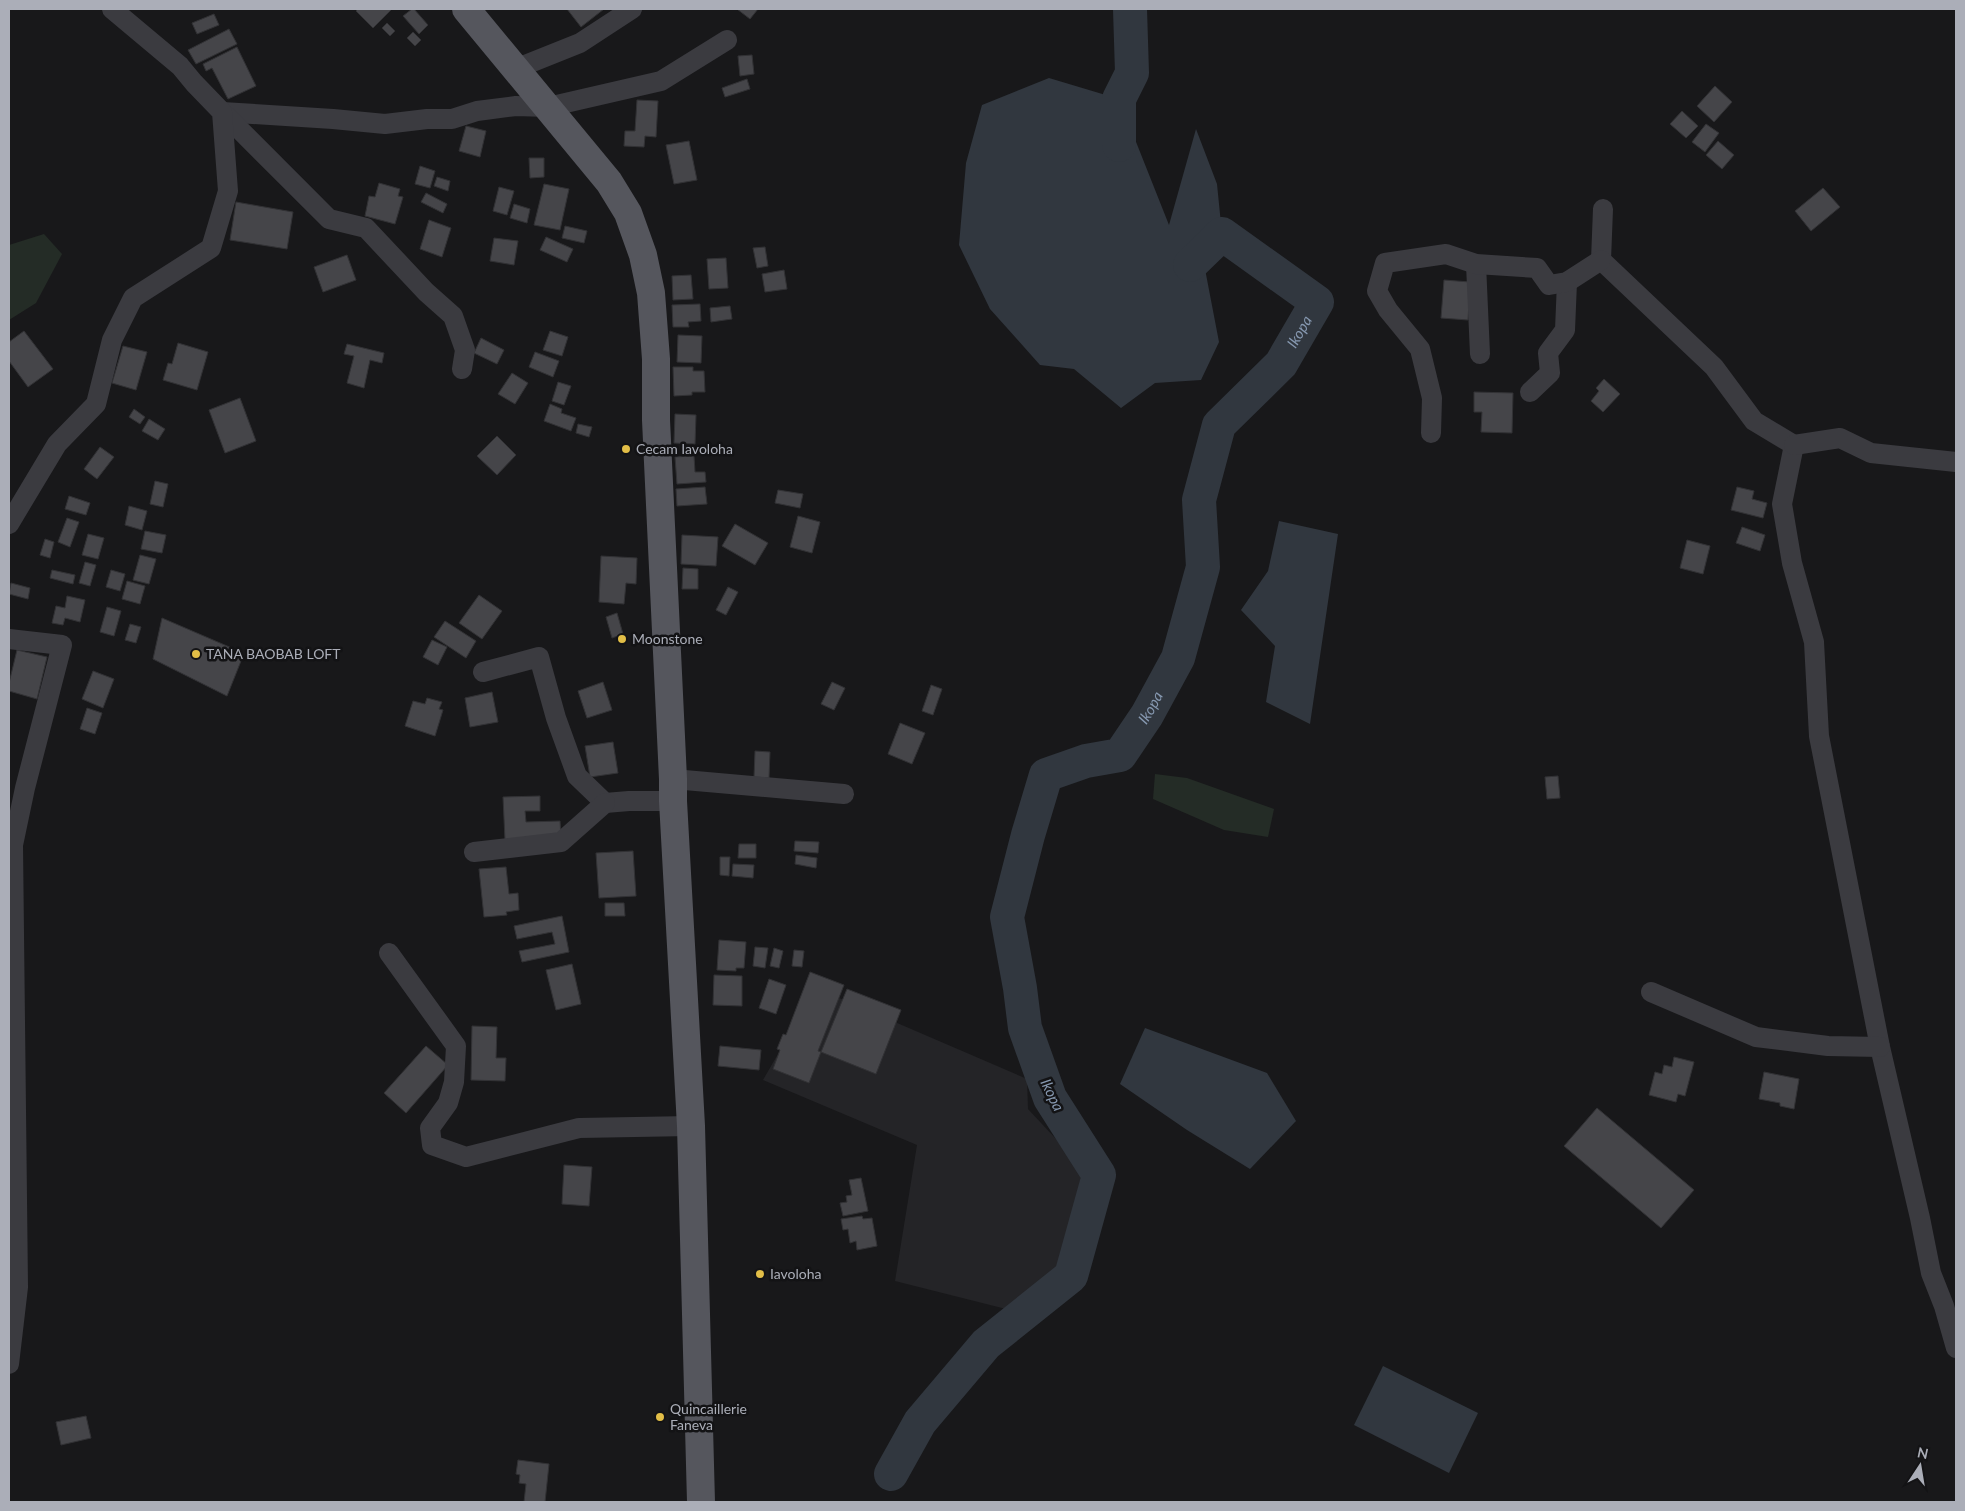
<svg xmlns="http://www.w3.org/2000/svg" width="1965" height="1511" font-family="Lato,sans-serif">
	<rect width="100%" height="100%" fill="#18181a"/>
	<polygon fill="#242427" points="816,988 1027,1079 1028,1109 1083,1168 1061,1265 1010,1310 895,1281 917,1145 763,1080"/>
	<g fill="#242c26">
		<polygon points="44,234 62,254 36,303 9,320 9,245"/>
		<polygon points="1155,774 1187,778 1274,809 1268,837 1224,830 1153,799"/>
	</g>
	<g fill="#31373f">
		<polygon points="1049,78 1119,99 1169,225 1196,129 1217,184 1222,234 1205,269 1219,342 1201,380 1155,383 1121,408 1074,369 1040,365 990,309 959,245 966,163 982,105"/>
		<polygon points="1279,521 1338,534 1310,724 1266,702 1275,646 1241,610 1268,571"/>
		<polygon points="1145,1028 1267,1073 1296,1121 1250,1169 1187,1130 1120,1084"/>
		<polygon points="1383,1366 1478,1413 1449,1473 1354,1425"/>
	</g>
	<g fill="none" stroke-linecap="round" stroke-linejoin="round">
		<g stroke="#31373f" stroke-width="34">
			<polyline points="1119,145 1119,99 1132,73 1130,9"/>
			<path id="s1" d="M891 1474 920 1422 986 1344 1071 1276 1099 1175 1050 1098 1025 1028 1020 988 1007 917 1028 835 1046 775 1086 761 1120 755 1147 715 1178 658 1203 567 1199 500 1219 425 1281 364 1317 302 1222 234 1190 265"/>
		</g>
	</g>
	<g fill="#454549" stroke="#323235">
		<polygon points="358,9 392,9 373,28 356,11"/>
		<polygon points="412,9 414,9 428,25 419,34 403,16"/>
		<polygon points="567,9 604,9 581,27"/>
		<polygon points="737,9 758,9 750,19"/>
		<polygon points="214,14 219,25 197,34 192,23"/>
		<polygon points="387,23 395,31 390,36 382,28"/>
		<polygon points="229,29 237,44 196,64 188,50"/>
		<polygon points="413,32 421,40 415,46 407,38"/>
		<polygon points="237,47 256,86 228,99 212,68 206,71 203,64"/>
		<polygon points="752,55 754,74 740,76 738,56"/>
		<polygon points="747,79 750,89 725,97 722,88"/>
		<polygon points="1715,86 1732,102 1714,122 1697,106"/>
		<polygon points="637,100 658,101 656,137 645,136 644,147 624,146 625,131 635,131"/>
		<polygon points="1682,111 1698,126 1686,138 1670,124"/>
		<polygon points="1706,124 1719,133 1705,152 1692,142"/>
		<polygon points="466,126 486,131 480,157 459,151"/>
		<polygon points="689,141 697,180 674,184 666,145"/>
		<polygon points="1718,141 1734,155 1722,169 1706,155"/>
		<polygon points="529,158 544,158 544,177 530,178"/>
		<polygon points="420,166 435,171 430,188 415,184"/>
		<polygon points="437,177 450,181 448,191 434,186"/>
		<polygon points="379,183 400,189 398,196 403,197 395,224 365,216 369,196 375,197"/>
		<polygon points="544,184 569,189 560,230 534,225"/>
		<polygon points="499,187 514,191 507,215 493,211"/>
		<polygon points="1823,188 1840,207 1811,231 1795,211"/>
		<polygon points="426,193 447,204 443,213 421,202"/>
		<polygon points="236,202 293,212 287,249 230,240"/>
		<polygon points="514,204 530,209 527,223 510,218"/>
		<polygon points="429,220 451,228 442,257 420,249"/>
		<polygon points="565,226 587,231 584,243 562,238"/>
		<polygon points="546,237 573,249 567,262 540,250"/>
		<polygon points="494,238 518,241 514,265 490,261"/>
		<polygon points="765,247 768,266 757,268 753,248"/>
		<polygon points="347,255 356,280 323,292 314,267"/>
		<polygon points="726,258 728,288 709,289 707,259"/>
		<polygon points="784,270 787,289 765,292 762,274"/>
		<polygon points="691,275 693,299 673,300 672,276"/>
		<polygon points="1444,280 1470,282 1468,320 1441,318"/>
		<polygon points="700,304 701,321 688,322 689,327 673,327 672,305"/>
		<polygon points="730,306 732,319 711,322 710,308"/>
		<polygon points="24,331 53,369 28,387 9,361 9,342"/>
		<polygon points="550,331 568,337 562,356 543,350"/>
		<polygon points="678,335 702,336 701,363 677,362"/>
		<polygon points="481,338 504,350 497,364 474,353"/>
		<polygon points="178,343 208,352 197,390 163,380 168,363 172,364"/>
		<polygon points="347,344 384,353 382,363 370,360 364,388 347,383 354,356 344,354"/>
		<polygon points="123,346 147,352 136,390 112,383"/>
		<polygon points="535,352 559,361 553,377 529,367"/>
		<polygon points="673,367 693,367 693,371 704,371 705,392 692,392 692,395 674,396"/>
		<polygon points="512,373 528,383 515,404 498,394"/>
		<polygon points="1604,379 1620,394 1603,412 1591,401 1599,391 1596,388"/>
		<polygon points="558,382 571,386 564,405 552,401"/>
		<polygon points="1474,392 1513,393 1512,433 1481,432 1482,412 1474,412"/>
		<polygon points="240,398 256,441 225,453 209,410"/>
		<polygon points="550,404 562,409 561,413 576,418 571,431 544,421"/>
		<polygon points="134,409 145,417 140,424 129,417"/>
		<polygon points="675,414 696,415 695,444 674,443"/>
		<polygon points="149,419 165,429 158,440 142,431"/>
		<polygon points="578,424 592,427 589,437 576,433"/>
		<polygon points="497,436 516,455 497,475 477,456"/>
		<polygon points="100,447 114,457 97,479 84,469"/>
		<polygon points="694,456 695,472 705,472 706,482 677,484 675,457"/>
		<polygon points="155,481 168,484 163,507 150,504"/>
		<polygon points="705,487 707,504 677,506 676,489"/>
		<polygon points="1737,487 1754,491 1752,499 1767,503 1763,518 1731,510"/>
		<polygon points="778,490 803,494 800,508 775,503"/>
		<polygon points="69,496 90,503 86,515 65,509"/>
		<polygon points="129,506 147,511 142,530 125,525"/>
		<polygon points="798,516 820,522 812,553 790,547"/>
		<polygon points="67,518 79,522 70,547 58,542"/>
		<polygon points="735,524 768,543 755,565 722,546"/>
		<polygon points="1742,527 1765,535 1760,551 1736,543"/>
		<polygon points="145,531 166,535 162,553 141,549"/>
		<polygon points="88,534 104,538 98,559 82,555"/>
		<polygon points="682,535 718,537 716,566 681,564"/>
		<polygon points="45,539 54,542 50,558 40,555"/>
		<polygon points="1687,540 1710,546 1703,574 1680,568"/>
		<polygon points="140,555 156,559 149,584 133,580"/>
		<polygon points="601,556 637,558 636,584 626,583 624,604 599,602"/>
		<polygon points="85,562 96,565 90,586 79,583"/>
		<polygon points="683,568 698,569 698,589 682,589"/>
		<polygon points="52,570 75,575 73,584 50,578"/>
		<polygon points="111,570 125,574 120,591 106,587"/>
		<polygon points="127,581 145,586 140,604 122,599"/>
		<polygon points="11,583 30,588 28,599 9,594"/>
		<polygon points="728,587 738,592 726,615 716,610"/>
		<polygon points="479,595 502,611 482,639 459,623"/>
		<polygon points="67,596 85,600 80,622 65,618 63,625 52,623 56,606 65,608"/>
		<polygon points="107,607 121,611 114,636 100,632"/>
		<polygon points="617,613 623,634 612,638 606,617"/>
		<polygon points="162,618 234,649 241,661 227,696 153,659"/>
		<polygon points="445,621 476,641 466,658 434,637"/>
		<polygon points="130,624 141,627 136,643 125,640"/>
		<polygon points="432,640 447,647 438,665 423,657"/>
		<polygon points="17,650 47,657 37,699 9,691 9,683"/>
		<polygon points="93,671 114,679 103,708 82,699"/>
		<polygon points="603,682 612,710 587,718 578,691"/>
		<polygon points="832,682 845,688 834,710 821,704"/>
		<polygon points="931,685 942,689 933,715 922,711"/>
		<polygon points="492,692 498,722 470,727 465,698"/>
		<polygon points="427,698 442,702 439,709 443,710 435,736 405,726 413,701 425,704"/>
		<polygon points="87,708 102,713 95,734 80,729"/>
		<polygon points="900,723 925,733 912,764 888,754"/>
		<polygon points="613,742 618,773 590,777 585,746"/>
		<polygon points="755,751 770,752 769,778 754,777"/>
		<polygon points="1558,776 1560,798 1547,799 1545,777"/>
		<polygon points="540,796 540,811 525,811 526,822 560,821 561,838 505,840 503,797"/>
		<polygon points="795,841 819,842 818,853 794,851"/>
		<polygon points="739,844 756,844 756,858 738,858"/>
		<polygon points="633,851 636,896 599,898 596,853"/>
		<polygon points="796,855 817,858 816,868 795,864"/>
		<polygon points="720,857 730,857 729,876 720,875"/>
		<polygon points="733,864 754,865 753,878 732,876"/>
		<polygon points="506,867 509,894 518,893 519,910 506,912 507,915 484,917 479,869"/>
		<polygon points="605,903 624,903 625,916 605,916"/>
		<polygon points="562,916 569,952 522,962 519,951 555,944 552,932 517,939 514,926"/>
		<polygon points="719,940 746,942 744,968 736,968 736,971 717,970"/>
		<polygon points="755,947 768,948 765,968 753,966"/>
		<polygon points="774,948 783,951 779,968 770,966"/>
		<polygon points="794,950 804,951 802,967 792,966"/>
		<polygon points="572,964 581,1004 556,1010 546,970"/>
		<polygon points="810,972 844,985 818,1051 821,1052 809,1083 773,1069 780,1050 777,1049 783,1034 786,1035"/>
		<polygon points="714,975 742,976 742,1006 713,1005"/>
		<polygon points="769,979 786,985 776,1014 759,1008"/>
		<polygon points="847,989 901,1010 876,1074 821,1052"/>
		<polygon points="472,1026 497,1027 496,1058 506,1058 505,1081 471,1080"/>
		<polygon points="426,1046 448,1065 406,1113 384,1093"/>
		<polygon points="720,1046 761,1050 759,1070 718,1066"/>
		<polygon points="1674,1057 1694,1062 1685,1096 1678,1094 1676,1102 1649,1095 1655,1072 1662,1074 1664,1065 1672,1067"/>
		<polygon points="1764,1072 1799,1079 1794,1109 1780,1106 1780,1103 1759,1099"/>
		<polygon points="1597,1108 1694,1190 1661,1228 1564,1146"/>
		<polygon points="564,1165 592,1167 589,1206 562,1204"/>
		<polygon points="861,1178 868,1211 843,1216 840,1203 847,1202 846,1196 852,1195 849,1180"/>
		<polygon points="862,1216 863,1219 872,1218 877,1246 857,1250 856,1241 850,1243 848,1229 843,1230 841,1219"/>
		<polygon points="86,1416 91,1438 61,1445 56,1422"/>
		<polygon points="518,1460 549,1464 545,1502 524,1502 526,1484 519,1483 520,1475 516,1474"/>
	</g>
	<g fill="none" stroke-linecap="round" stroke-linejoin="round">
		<g stroke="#3b3b40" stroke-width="20">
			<polyline points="515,69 580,43 632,9"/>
			<polyline points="222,112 333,119 385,124 427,119 452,119 477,111 516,106 548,107 661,81 727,40"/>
			<polyline points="222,112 329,219 366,228 426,292 453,316 465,350 462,369"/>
			<polyline points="1603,209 1601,260 1714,367 1754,421 1794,445 1782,504 1792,563 1814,642 1819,736 1880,1047 1920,1218 1931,1273 1944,1306 1956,1348"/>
			<polyline points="1476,264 1480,354"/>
			<polyline points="1530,392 1550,373 1548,353 1565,330 1567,282"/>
			<polyline points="1431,433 1432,398 1420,349 1388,310 1377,291 1385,263 1446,254 1476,264 1537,268 1549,285 1567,282 1601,260"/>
			<polyline points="1794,445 1840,438 1871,453 1956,462"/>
			<polyline points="9,524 57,444 96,404 112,340 133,298 211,248 228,191 222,112 194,83 180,66 112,9"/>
			<polyline points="9,639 62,645 25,788 13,845 18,1287 9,1364"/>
			<polyline points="483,672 539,657 556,718 577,776 605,803 629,801 673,801"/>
			<polyline points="673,779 844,794"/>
			<polyline points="474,852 561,842 605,803"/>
			<polyline points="389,953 456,1046 454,1082 448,1103 430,1128 432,1145 466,1157 579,1128 691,1126"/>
			<polyline points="1651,992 1756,1037 1828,1046 1880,1047"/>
		</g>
		<polyline stroke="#55565d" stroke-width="28" points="466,9 609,182 628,213 643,255 651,293 656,359 656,420 673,779 673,801 691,1126 701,1502"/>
	</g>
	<g fill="#e2be47" stroke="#131315" stroke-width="2">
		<circle cx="626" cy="449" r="5"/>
		<circle cx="622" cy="639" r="5"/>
		<circle cx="196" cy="654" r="5"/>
		<circle cx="760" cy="1274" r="5"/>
		<circle cx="660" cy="1417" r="5"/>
	</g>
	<g text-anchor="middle" stroke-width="5" stroke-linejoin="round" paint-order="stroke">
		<g font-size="14" fill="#abaeb8" stroke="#131315" text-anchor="start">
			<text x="636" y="454">Cecam Iavoloha</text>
			<text x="632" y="644">Moonstone</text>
			<text x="206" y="659">TANA BAOBAB LOFT</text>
			<text x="770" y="1279">Iavoloha</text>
			<text x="670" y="1414">Quincaillerie<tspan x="670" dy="16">Faneva</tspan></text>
		</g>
		<g font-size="15" font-style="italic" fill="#8698b0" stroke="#131315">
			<text dy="5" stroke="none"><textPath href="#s1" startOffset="1354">Ikopa</textPath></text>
			<text dy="5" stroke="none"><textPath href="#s1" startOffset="934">Ikopa</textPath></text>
			<text transform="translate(1052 1095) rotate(64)" y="5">Ikopa</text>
		</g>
	</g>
	<rect width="1965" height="1511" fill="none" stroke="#abaeb8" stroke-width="20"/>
	<g transform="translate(1920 1466) rotate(12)" stroke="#131315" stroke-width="4" paint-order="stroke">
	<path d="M0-4L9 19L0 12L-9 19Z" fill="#abaeb8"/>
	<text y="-8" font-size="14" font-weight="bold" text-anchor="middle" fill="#abaeb8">N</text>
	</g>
</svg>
